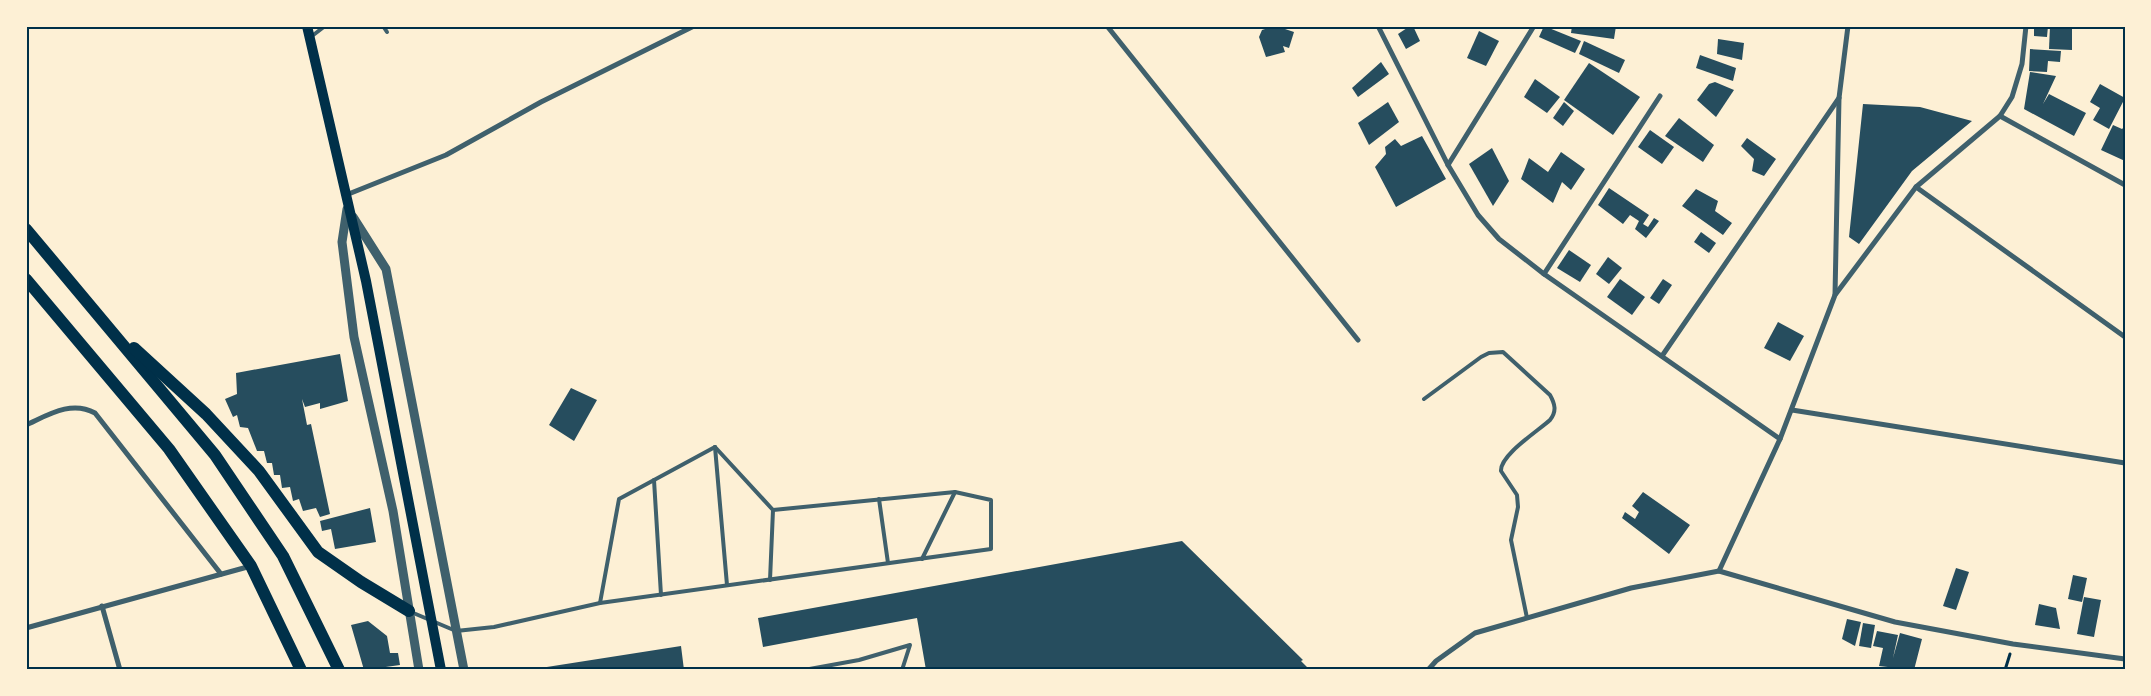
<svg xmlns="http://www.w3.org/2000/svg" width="2151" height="696" font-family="Jost,sans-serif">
	<rect width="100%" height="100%" fill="#fdf0d5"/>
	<g fill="#264d5e">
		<polygon points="1274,26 1286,26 1285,29 1294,32 1289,48 1283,46 1285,52 1266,57 1259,37 1262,30"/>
		<polygon points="1410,26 1413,26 1420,41 1406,49 1398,34"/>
		<polygon points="1544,26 1581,41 1575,53 1539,37"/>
		<polygon points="1572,26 1616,26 1614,39 1571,33"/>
		<polygon points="2034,26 2048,26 2047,37 2034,36"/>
		<polygon points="2050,26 2072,26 2072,50 2049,49"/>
		<polygon points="1479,31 1499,41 1486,66 1467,58"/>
		<polygon points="1718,39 1744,43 1742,60 1717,54"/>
		<polygon points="1584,41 1625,60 1619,73 1579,54"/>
		<polygon points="2030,49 2061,51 2060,62 2048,61 2047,72 2029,71"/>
		<polygon points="1700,55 1736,68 1733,81 1696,68"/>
		<polygon points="1381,62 1389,74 1358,97 1352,88"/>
		<polygon points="1589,63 1640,97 1613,135 1564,100"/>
		<polygon points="2030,72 2056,76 2043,104 2049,94 2086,113 2074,136 2024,109"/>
		<polygon points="1535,79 1560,97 1547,113 1524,97"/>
		<polygon points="1715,82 1734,90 1716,117 1697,100 1709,84"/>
		<polygon points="2100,84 2125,98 2109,129 2093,120 2100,108 2090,102"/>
		<polygon points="1388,102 1399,122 1369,145 1358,123"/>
		<polygon points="1564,102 1574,111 1563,126 1553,118"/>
		<polygon points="1863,104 1920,107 1972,121 1912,171 1859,244 1849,237"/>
		<polygon points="1679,118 1714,145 1703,162 1665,136"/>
		<polygon points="2113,125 2122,129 2125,126 2125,161 2101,150"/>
		<polygon points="1650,130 1674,147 1662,164 1638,147"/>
		<polygon points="1422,136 1446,179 1396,207 1375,167 1386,154 1385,147 1395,139 1401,146"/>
		<polygon points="1747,138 1776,159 1764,176 1752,171 1754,159 1741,146"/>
		<polygon points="1492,148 1509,181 1493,206 1469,164"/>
		<polygon points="1561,152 1585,169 1571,190 1562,182 1553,203 1521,179 1529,158 1548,172"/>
		<polygon points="1609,188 1649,215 1643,224 1648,227 1654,218 1659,221 1646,238 1635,229 1639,221 1630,215 1623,224 1598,205"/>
		<polygon points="1696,189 1718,201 1715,211 1732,223 1723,235 1682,206"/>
		<polygon points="1701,232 1716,243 1709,253 1694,242"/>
		<polygon points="1569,250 1591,265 1580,282 1557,268"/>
		<polygon points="1608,257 1622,268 1609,284 1596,274"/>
		<polygon points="1620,279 1645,297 1632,315 1607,297"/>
		<polygon points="1663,279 1672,285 1659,304 1650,298"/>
		<polygon points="1778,322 1804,336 1790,361 1764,348"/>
		<polygon points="340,354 348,401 320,409 320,403 305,407 302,399 307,425 311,424 330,514 320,517 316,508 303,511 299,499 293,501 290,487 282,488 280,475 274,475 272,463 267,463 264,451 257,451 248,428 240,427 237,415 233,417 225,399 237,394 236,373"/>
		<polygon points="571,388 597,400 574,441 549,425"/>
		<polygon points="1643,492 1690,525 1669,554 1622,518 1625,512 1635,519 1639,512 1632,506"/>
		<polygon points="370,508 376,542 335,549 331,529 322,531 320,521"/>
		<polygon points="1182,541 1303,660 1301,661 1310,670 926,670 917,618 763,647 758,618"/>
		<polygon points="1956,568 1969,572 1956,610 1943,606"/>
		<polygon points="2073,575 2087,578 2082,602 2068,599"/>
		<polygon points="2084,597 2101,600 2094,637 2077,634"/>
		<polygon points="2039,604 2056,608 2060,629 2035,625"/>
		<polygon points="1847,619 1861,622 1855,646 1842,639"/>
		<polygon points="368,621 387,636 390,653 398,653 400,665 364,670 351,625"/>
		<polygon points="1863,623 1875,625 1871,648 1859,646"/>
		<polygon points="1877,631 1898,635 1893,658 1900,633 1922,639 1914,670 1879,666 1883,648 1873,646"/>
		<polygon points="681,646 684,670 534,670 534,669"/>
	</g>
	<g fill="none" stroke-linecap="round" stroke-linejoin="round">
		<polyline stroke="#003049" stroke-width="3" points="2005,670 2010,654"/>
		<g stroke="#3f606c" stroke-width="4">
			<polyline points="383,26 387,32"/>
			<polyline points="312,36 325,26"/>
			<path d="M1424 399 1481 357 1489 353 1503 352 1550 395C1555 404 1557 411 1550 420 1538 431 1500 455 1501 471L1517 495 1518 507 1511 540 1527 618"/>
			<polyline points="715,447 773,510 770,580"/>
			<polyline points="715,447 727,585"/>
			<polyline points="654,480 661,595"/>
			<polyline points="879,499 888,563"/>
			<polyline points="922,559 955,492"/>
			<polyline points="600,603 619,499 715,447"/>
			<polyline points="411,612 456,631 494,627 600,603 991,549 991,500 955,492 773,510"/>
			<polyline points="804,670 859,660 910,645 902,670"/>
		</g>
		<g stroke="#3f606c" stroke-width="5">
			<polyline points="1107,26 1358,340"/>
			<polyline points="1378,26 1448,165 1478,215 1499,239 1544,274 1780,439"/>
			<polyline points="2000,116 2125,185"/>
			<polyline points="1448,165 1534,26"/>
			<polyline points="1916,187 2125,337"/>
			<polyline points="346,195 446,155 541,102 694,26"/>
			<polyline points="1544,274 1660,96"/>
			<polyline points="1835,295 1839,98 1848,26"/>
			<polyline points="1662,356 1839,98"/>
			<polyline points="1792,410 2125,463"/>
			<path d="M26 425C48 415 71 400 95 413L221 574"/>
			<polyline points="1719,571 1780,439 1835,295 1916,187 2000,116 2012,97 2022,64 2026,26"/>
			<polyline points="102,606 120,670"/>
			<polyline points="26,628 251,566"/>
			<polyline points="1428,670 1436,661 1475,633 1631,588 1719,571 1895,622 2013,644 2125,659"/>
		</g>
		<g stroke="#3f606c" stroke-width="9">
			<polyline points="347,209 342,242 354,337 393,511 419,670"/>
			<polyline points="353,217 386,269 464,670"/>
		</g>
		<polyline stroke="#003049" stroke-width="10" points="307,26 366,281 441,670"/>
		<g stroke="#003049" stroke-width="12">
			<polyline points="26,229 215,455 283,556 339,670"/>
			<polyline points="26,279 169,449 251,566 301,670"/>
			<polyline points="134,348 206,414 259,471 318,552 361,582 409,611"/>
		</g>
	</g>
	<rect width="2151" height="696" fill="none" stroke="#fdf0d5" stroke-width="55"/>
	<rect x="28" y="28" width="2096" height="640" fill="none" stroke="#003049" stroke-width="2"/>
</svg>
